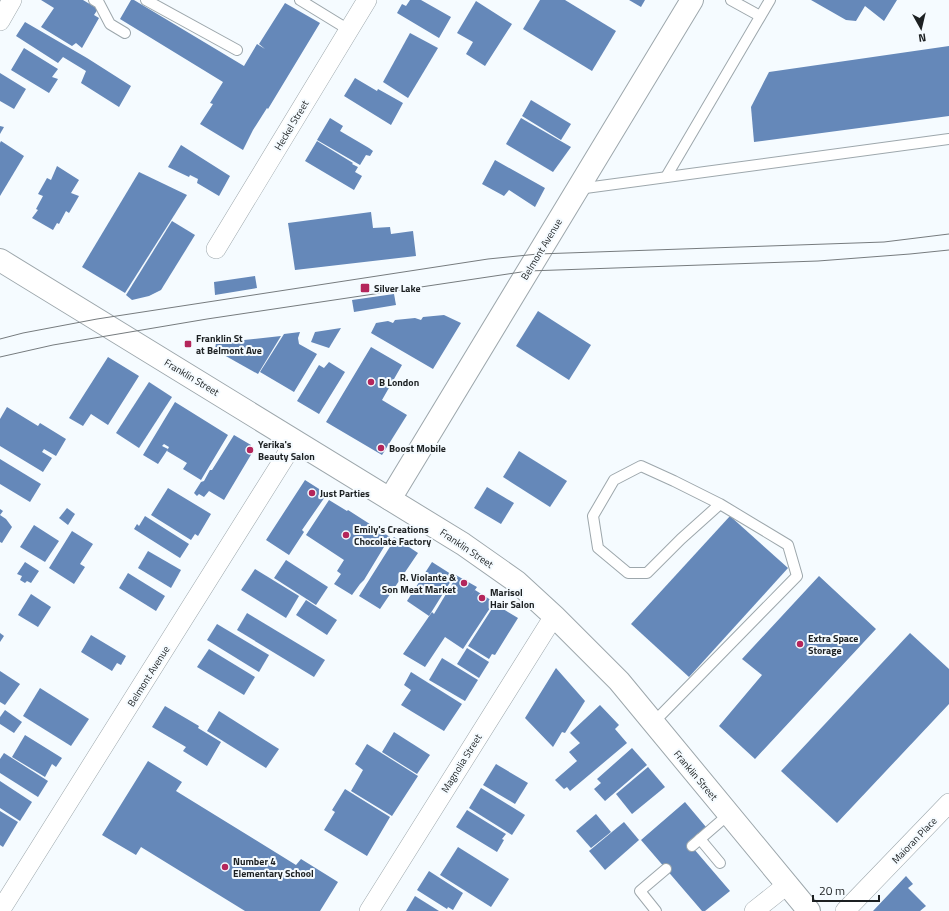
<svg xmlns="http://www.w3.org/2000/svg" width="949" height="911" font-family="'Titillium Web',sans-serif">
	<rect width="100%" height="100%" fill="#f5fbff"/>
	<g fill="#6588b9">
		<polygon points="41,0 83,0 98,9 94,15 99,18 82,48 76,43 72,46 41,27 54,8"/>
		<polygon points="131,0 134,0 244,66 257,44 265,49 259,44 285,3 320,23 268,109 267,108 253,130 243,150 200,124 213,104 210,103 223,82 120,19"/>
		<polygon points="410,0 421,0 451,17 439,38 397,13 402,4 406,6"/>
		<polygon points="540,0 565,0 616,31 592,71 523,29"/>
		<polygon points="629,0 645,0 641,7"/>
		<polygon points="811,0 897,0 884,21 865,6 856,21 846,20"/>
		<polygon points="476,1 512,24 485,66 466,54 473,42 457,33"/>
		<polygon points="25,22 87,58 131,86 119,107 81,83 86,71 63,57 58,63 16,36"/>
		<polygon points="410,33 438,48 408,98 383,82"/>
		<polygon points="949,46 949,116 754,142 751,107 769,72"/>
		<polygon points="24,48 58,69 52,77 58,79 49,93 11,70"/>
		<polygon points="0,73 26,89 14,109 0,101"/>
		<polygon points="355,78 377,91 378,89 403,103 391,125 344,96"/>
		<polygon points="531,100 571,124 561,140 522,116"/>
		<polygon points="330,118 343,126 340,131 369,148 373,151 370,156 366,155 360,165 317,140"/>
		<polygon points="521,118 571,147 553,172 506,144"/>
		<polygon points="0,126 4,127 0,134"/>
		<polygon points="1,141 24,156 0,196 0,143"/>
		<polygon points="317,141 353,163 352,164 358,167 355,172 362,176 354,190 305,161"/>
		<polygon points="181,145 230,176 219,196 197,183 198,179 190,175 189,177 168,167"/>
		<polygon points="495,160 545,188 535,207 509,190 504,196 482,184"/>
		<polygon points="57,166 79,180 71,193 79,196 69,213 66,211 59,224 57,223 53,230 32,218 38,210 36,209 43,196 38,194 47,178 51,180"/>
		<polygon points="139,172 187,195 125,293 82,267"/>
		<polygon points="371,212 373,228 390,227 391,234 413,231 416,256 295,270 288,223"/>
		<polygon points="172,221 195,235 161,290 149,296 132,300 126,295"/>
		<polygon points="255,276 257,288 215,295 214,282"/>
		<polygon points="394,294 396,305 354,312 352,300"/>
		<polygon points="538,311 591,345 569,380 516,346"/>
		<polygon points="444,315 461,323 433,369 371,333 376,323 388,321 393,323 395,320 415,318 421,320 423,317"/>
		<polygon points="341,328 329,348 311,342 315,332"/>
		<polygon points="300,332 298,338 299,344 317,354 294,392 260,372 284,334"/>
		<polygon points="281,336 258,374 215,350 216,343"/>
		<polygon points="371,347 402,365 382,400 407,415 382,455 326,422"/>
		<polygon points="108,357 139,376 108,425 91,414 83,426 69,418"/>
		<polygon points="329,362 345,372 319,414 297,401 319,365 324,368"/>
		<polygon points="149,382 172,397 139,448 116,433"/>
		<polygon points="175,402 228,435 201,480 183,469 187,463 167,451 169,447 164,444 162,446 168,449 158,464 143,455"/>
		<polygon points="7,407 38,426 40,423 66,439 56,456 44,449 42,452 52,458 43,472 0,446 0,419"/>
		<polygon points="234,435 251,445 252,453 224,500 209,491 204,497 199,494 197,496 194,493 201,482 204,481 210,470 212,470"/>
		<polygon points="519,451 567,481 550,507 503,477"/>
		<polygon points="0,459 41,484 30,502 0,484"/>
		<polygon points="305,480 327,494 302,530 304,532 289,555 266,540"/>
		<polygon points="487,487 514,503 501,524 474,508"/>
		<polygon points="168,488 211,514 198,536 195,534 191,540 151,515"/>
		<polygon points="329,500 347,511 348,510 390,537 364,580 360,584 352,595 334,584 341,574 337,571 344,560 306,535"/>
		<polygon points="67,508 75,514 68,525 59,518"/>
		<polygon points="0,509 3,511 0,515 6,519 12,527 2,543 0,542"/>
		<polygon points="145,516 189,544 180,558 134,529 137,524 139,526"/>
		<polygon points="730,516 788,568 689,677 631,624"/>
		<polygon points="34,525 59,541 45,562 20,547"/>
		<polygon points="72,531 93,544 80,564 85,567 74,584 49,568"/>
		<polygon points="394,537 418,553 380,609 359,596 393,542 391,541"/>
		<polygon points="148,551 181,570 171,588 138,568"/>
		<polygon points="286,560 328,587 316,605 274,578"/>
		<polygon points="25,562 39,571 31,583 27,581 25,583 20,580 22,576 17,574"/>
		<polygon points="432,562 454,576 429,616 407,601"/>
		<polygon points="255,569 299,596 286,618 241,590"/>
		<polygon points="128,573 165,596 156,611 119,588"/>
		<polygon points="454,574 477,587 470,597 475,590 494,602 463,649 445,637 425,667 403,654 432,612 434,614 455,579"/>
		<polygon points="819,576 876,629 755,759 719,726 762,675 742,659"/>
		<polygon points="31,594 51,607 38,627 18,615"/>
		<polygon points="306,600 337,620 327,635 296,615"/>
		<polygon points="495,604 518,618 495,655 492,654 489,659 468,646"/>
		<polygon points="247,613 325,660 314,677 237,630"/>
		<polygon points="217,624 269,655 259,672 207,640"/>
		<polygon points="0,633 4,636 0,642"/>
		<polygon points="910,633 949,669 949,704 837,823 781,771"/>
		<polygon points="91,635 126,656 121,665 117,663 112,671 81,652"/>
		<polygon points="467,648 489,662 479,678 457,664"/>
		<polygon points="209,649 255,677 244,695 197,667"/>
		<polygon points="442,658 478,680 465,701 429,680"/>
		<polygon points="556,668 585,701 565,733 562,732 553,747 525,718"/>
		<polygon points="0,671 20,684 5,705 0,702"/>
		<polygon points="411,672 462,704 444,731 401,705 411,690 404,685"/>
		<polygon points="40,688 89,719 71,746 23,716"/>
		<polygon points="600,705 619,725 615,729 627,743 570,791 567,787 564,789 555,780 577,761 569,752 580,743 570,733"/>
		<polygon points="165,706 199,726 198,728 221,742 207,766 183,751 186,747 152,727"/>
		<polygon points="5,710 22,722 14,733 0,724 0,717"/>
		<polygon points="219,711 279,749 266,768 207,731"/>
		<polygon points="394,732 430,755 417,774 382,752"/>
		<polygon points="25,735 62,758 56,767 52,764 45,777 12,757"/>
		<polygon points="367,744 418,776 392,816 351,791 363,770 355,764"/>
		<polygon points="632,748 647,765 605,801 594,789 601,783 597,779"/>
		<polygon points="4,753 48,781 38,797 0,773 0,759"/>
		<polygon points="148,761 182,782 176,791 296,865 301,859 338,882 320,911 245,911 141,847 136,855 102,835"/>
		<polygon points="496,764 528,783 515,804 483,785"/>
		<polygon points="648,767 665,787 632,814 616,794"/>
		<polygon points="0,781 32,802 20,821 0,808"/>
		<polygon points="481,788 525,815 512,835 469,808"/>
		<polygon points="345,789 390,817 367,856 324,830 335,812 332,810"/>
		<polygon points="685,802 706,827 688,842 730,891 705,911 702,911 641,840"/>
		<polygon points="467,810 506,834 502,839 504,840 497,852 456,827"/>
		<polygon points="0,811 18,822 3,847 0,845"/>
		<polygon points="596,814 611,832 591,848 576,831"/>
		<polygon points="624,822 639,840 605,870 589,851"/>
		<polygon points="458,847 509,879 491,907 440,875"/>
		<polygon points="429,871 463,893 453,910 448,907 447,909 417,890"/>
		<polygon points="906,876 913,884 908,888 926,906 920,911 873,911"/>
		<polygon points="415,896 439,911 406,911"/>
	</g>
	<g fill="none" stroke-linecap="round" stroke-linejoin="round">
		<defs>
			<g id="lane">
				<polyline points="94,0 99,3 110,24 125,33"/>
				<polyline points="146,0 237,50"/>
				<polyline points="300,0 349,30"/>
				<polyline points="731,0 760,16"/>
				<polyline points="666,177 770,0"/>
				<polyline points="578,189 949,139"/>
				<polyline points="653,723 797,576 788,545 720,504 674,481 641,466 614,480 593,516 598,548 628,573 647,573 681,539 720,504"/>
				<polyline points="700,839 720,863"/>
				<polyline points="692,846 729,814"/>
				<polyline points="656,911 640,891 666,869"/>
			</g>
			<g id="street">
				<polyline points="0,21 12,0"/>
				<polyline points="216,249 367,0"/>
				<polyline points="0,911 295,441"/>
				<polyline points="369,911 554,616"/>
				<polyline points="754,911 788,884"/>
				<polyline points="845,911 949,803"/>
			</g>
			<g id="secondary">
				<polyline points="0,260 463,544 517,582 554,616 619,681 809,911"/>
				<polyline points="390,499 692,0"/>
			</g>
		</defs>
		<use href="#lane" stroke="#9da7ac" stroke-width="12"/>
		<use href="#street" stroke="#9da7ac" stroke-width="20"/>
		<use href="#secondary" stroke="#9da7ac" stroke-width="24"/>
		<use href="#lane" stroke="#fff" stroke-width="10"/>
		<use href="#street" stroke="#fff" stroke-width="19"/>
		<use href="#secondary" stroke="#fff" stroke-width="22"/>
		<g stroke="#767b7e" stroke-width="1">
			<polyline points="0,339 23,333 97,319 488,259 538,254 884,242 949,234"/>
			<polyline points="0,357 53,345 207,319 528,271 818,261 910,254 949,250"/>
		</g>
	</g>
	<g fill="#b4265b" stroke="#f5fbff" stroke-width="1.5">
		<rect x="360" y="283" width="10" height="10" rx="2"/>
		<rect x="184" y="340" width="8" height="8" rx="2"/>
		<circle cx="371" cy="382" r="4"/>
		<circle cx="381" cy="448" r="4"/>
		<circle cx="250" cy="450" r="4"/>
		<circle cx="312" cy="493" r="4"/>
		<circle cx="346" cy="535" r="4"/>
		<circle cx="464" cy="583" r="4"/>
		<circle cx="482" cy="598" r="4"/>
		<circle cx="800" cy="644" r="4"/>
		<circle cx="225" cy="867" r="4"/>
	</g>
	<g text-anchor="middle" stroke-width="4" stroke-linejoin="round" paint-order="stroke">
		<g font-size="10" fill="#1c2022" stroke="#f5fbff">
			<text transform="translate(291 125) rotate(-59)" y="4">Heckel Street</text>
			<text transform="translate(541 249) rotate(-59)" y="4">Belmont Avenue</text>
			<text transform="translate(192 377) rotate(31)" y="4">Franklin Street</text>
			<text transform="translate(467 548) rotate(34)" y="4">Franklin Street</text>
			<text transform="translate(148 676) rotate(-58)" y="4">Belmont Avenue</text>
			<text transform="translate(461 763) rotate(-58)" y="4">Magnolia Street</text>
			<text transform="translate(696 775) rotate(50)" y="4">Franklin Street</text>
			<text transform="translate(914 840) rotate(-46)" y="4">Maioran Place</text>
		</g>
		<g font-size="10" font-weight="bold" fill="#1c2022" stroke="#f5fbff" text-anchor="start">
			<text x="374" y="292">Silver Lake</text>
			<text x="196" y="342">Franklin St<tspan x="196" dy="12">at Belmont Ave</tspan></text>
			<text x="379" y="386">B London</text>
			<text x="258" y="448">Yerika's<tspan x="258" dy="12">Beauty Salon</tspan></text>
			<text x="389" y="452">Boost Mobile</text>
			<text x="320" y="497">Just Parties</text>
			<text x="354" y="533">Emily's Creations<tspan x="354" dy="12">Chocolate Factory</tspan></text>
			<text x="456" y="581" text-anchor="end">R. Violante &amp;<tspan x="456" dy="12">Son Meat Market</tspan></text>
			<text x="490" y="596">Marisol<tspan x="490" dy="12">Hair Salon</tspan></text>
			<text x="808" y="642">Extra Space<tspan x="808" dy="12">Storage</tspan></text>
			<text x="233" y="865">Number 4<tspan x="233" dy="12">Elementary School</tspan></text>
		</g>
	</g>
	<g transform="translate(921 28) rotate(172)" stroke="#f5fbff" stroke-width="3" paint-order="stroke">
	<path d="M0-3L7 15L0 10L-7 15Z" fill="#1c2022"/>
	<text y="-6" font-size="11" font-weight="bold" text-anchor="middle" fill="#1c2022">N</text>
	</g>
	<path d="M813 895v6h66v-6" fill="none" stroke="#1c2022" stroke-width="2"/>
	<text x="819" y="895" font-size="12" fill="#1c2022" stroke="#f5fbff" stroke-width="3" paint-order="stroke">20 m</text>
</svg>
